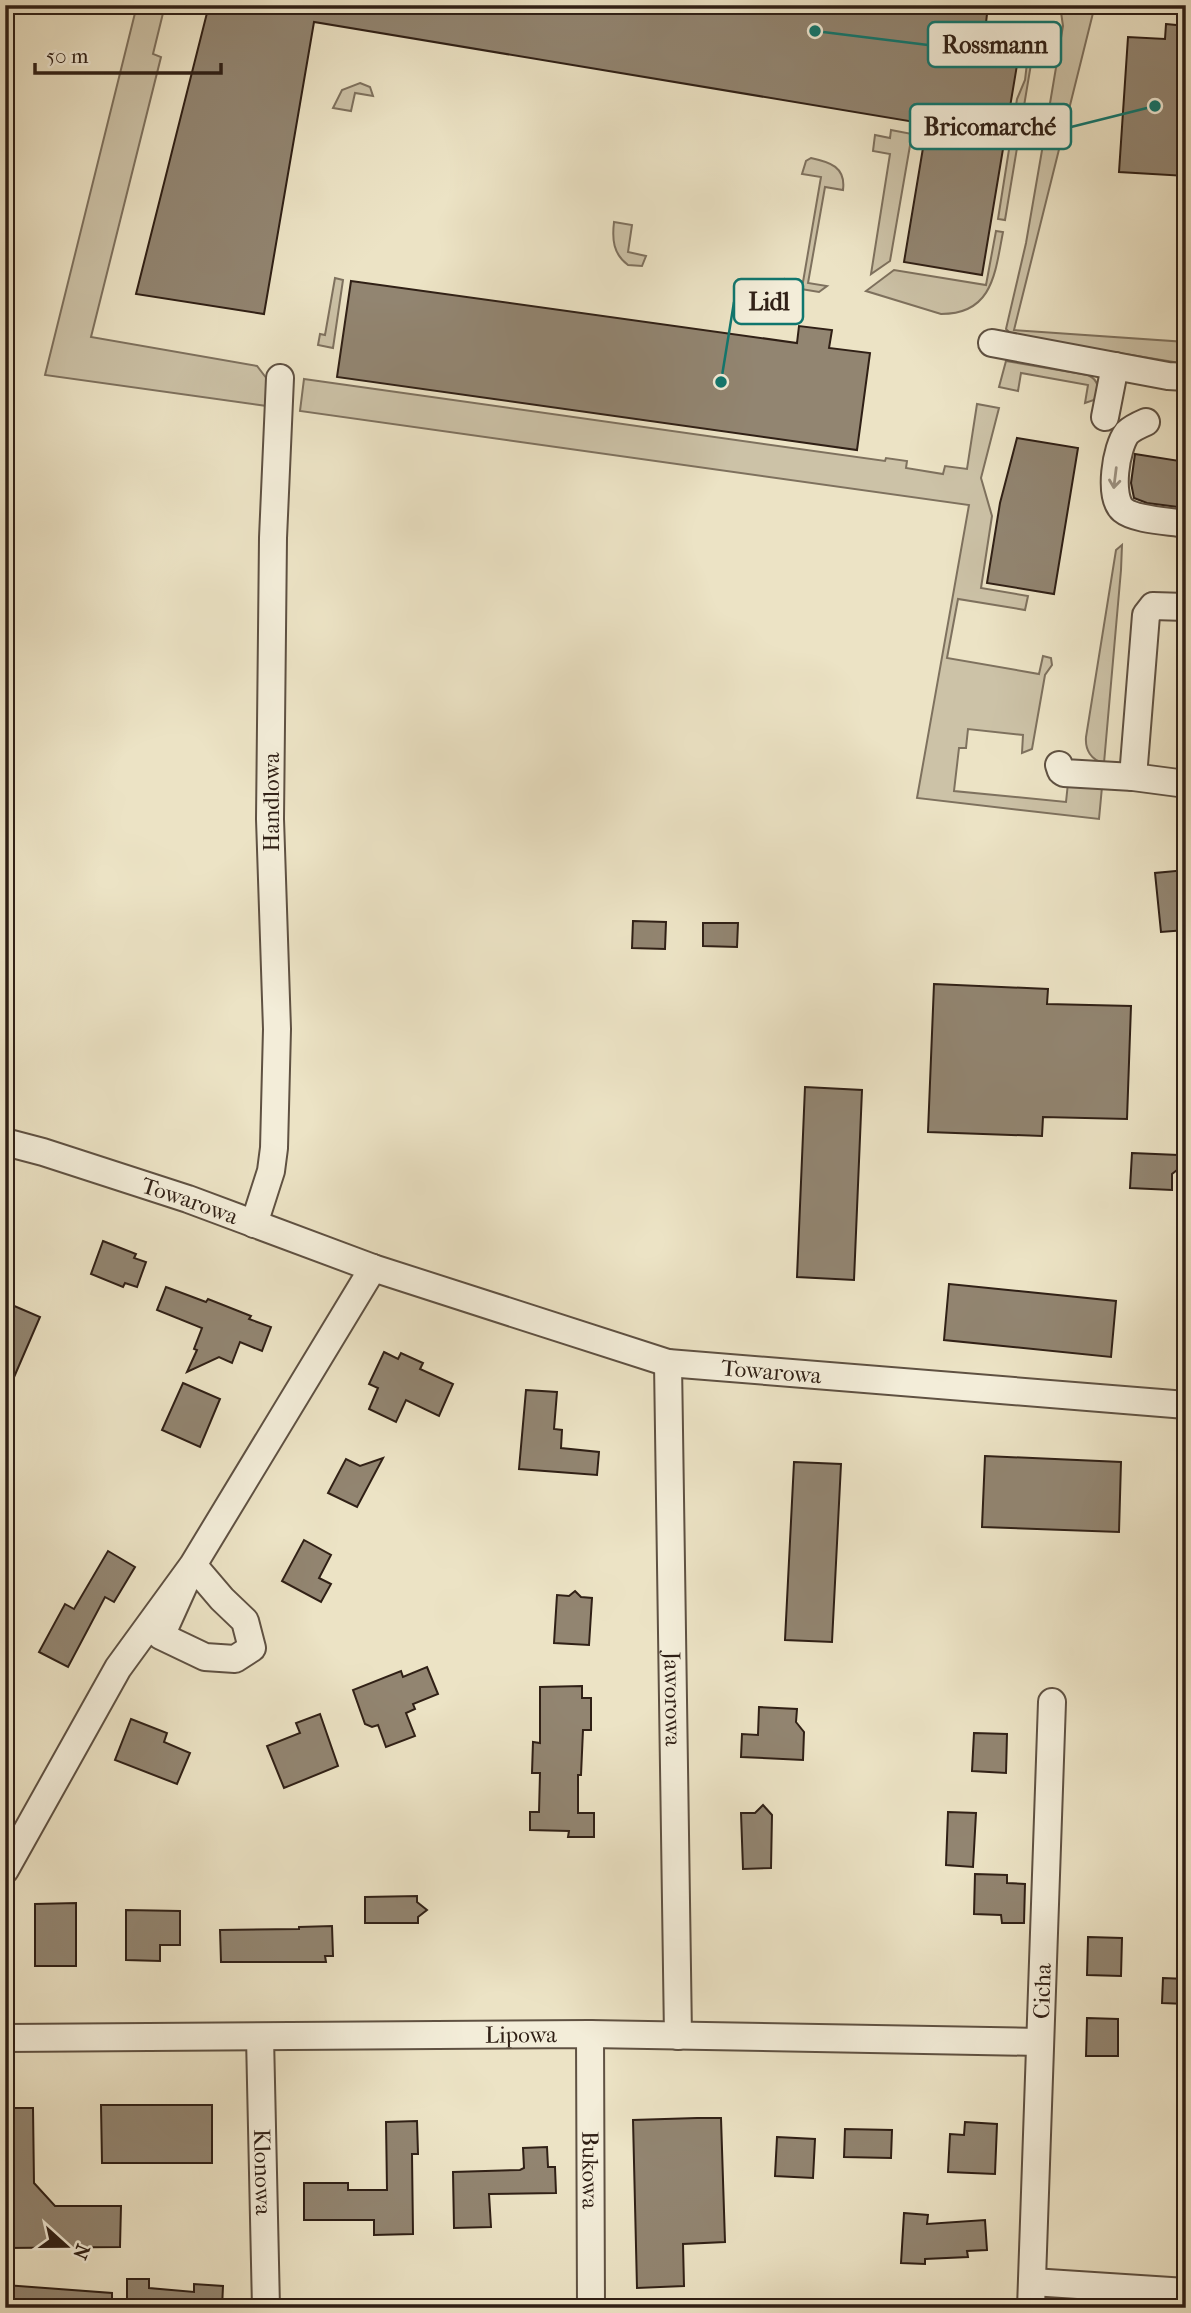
<svg xmlns="http://www.w3.org/2000/svg" width="1191" height="2313" font-family="'IM FELL French Canon',serif">
	<rect width="100%" height="100%" fill="#ece3c5"/>
	<filter id="stains"><feTurbulence type="fractalNoise" baseFrequency=".00286" numOctaves="4"/><feColorMatrix values="0 0 0 0 .2 0 0 0 0 .09 0 0 0 0 .02 0 0 0 .5 -.17"/></filter>
	<radialGradient id="worn" r=".72"><stop offset=".6" stop-color="#630" stop-opacity="0"/><stop offset="1" stop-color="#630" stop-opacity=".3"/></radialGradient>
	<g fill="#ccc2a7" stroke="#7e715e" stroke-width="2">
		<polygon points="137,5 165,5 153,54 161,57 91,337 257,366 267,379 267,406 45,375"/>
		<polygon points="1060,5 1095,5 1014,330 1186,342 1186,364 1027,338 1012,335 1006,329 1026,243 1045,133 1063,26"/>
		<polygon points="1027,63 1031,64 1005,220 998,219 1017,99 1025,80"/>
		<polygon points="360,83 370,87 373,96 355,93 351,111 333,108 342,90"/>
		<polygon points="891,130 912,134 890,261 871,274 890,154 873,151 875,135 890,138"/>
		<path d="M811 158C830 162 846 167 843 190L825 187 808 283 827 286 819 292 789 287 785 283V279L803 282 821 177 802 174 806 161Z"/>
		<path d="M614 222 632 225 628 252 646 256 642 266 628 265C613 254 612 239 614 222Z"/>
		<path d="M996 231 1003 232C995 273 993 314 941 314L866 291 894 270 986 285Z"/>
		<polygon points="335,278 343,280 333,348 318,345 320,334 325,335"/>
		<path d="M1006 361 1088 375C1099 380 1100 390 1094 400L1085 403 1088 385 1021 373 1018 391 999 387Z"/>
		<polygon points="304,379 885,461 886,458 907,461 906,468 943,474 945,466 967,469 977,404 999,408 981,478 992,516 981,588 1028,596 1025,610 958,599 947,658 1039,674 1043,656 1051,658 1052,665 1045,675 1032,749 1022,753 1023,735 968,729 966,748 959,748 954,791 1066,802 1068,783 1102,787 1099,819 917,798 969,505 300,411"/>
		<path d="M1122 545 1121 570 1104 763C1091 760 1085 750 1086 737L1116 550Z"/>
	</g>
	<g fill="#928571" stroke="#302016" stroke-width="2">
		<polygon points="209,5 988,5 986,23 1023,29 982,275 904,262 927,124 314,22 264,314 136,294"/>
		<polygon points="1166,24 1186,26 1186,176 1119,172 1128,37 1165,39"/>
		<polygon points="351,281 797,343 799,326 832,330 829,348 870,353 857,450 337,377"/>
		<polygon points="1017,438 1078,448 1054,594 987,583 1000,503"/>
		<polygon points="1135,454 1186,462 1186,508 1147,503 1134,498 1131,483"/>
		<polygon points="1186,870 1186,930 1161,932 1155,873"/>
		<polygon points="633,921 666,922 665,949 632,948"/>
		<polygon points="703,923 738,923 737,947 703,946"/>
		<polygon points="934,984 1048,989 1047,1004 1131,1006 1127,1119 1043,1117 1042,1136 928,1132"/>
		<polygon points="805,1087 862,1090 854,1280 797,1277"/>
		<polygon points="1132,1153 1178,1155 1177,1170 1172,1174 1172,1190 1130,1188"/>
		<polygon points="103,1241 136,1254 134,1258 146,1262 137,1287 125,1283 123,1287 91,1274"/>
		<polygon points="949,1284 1116,1301 1111,1357 944,1340"/>
		<polygon points="166,1287 206,1302 208,1299 251,1316 249,1319 271,1327 262,1351 240,1342 232,1363 219,1357 187,1372 197,1350 194,1349 202,1328 157,1310"/>
		<polygon points="5,1302 40,1317 5,1398"/>
		<polygon points="384,1352 398,1359 401,1353 423,1363 420,1369 453,1384 439,1416 406,1400 396,1422 369,1409 378,1388 369,1384"/>
		<polygon points="183,1383 220,1399 200,1447 162,1430"/>
		<polygon points="526,1390 557,1392 554,1429 562,1430 561,1448 599,1452 597,1475 519,1469"/>
		<polygon points="985,1456 1121,1462 1119,1532 982,1527"/>
		<polygon points="383,1458 357,1507 328,1493 346,1459 360,1466"/>
		<polygon points="794,1462 841,1464 832,1642 785,1640"/>
		<polygon points="304,1540 331,1555 319,1578 331,1584 321,1602 282,1581"/>
		<polygon points="108,1551 135,1567 114,1602 105,1597 68,1667 39,1652 65,1604 74,1609"/>
		<polygon points="575,1591 581,1597 592,1598 589,1645 554,1643 557,1595 569,1596"/>
		<polygon points="427,1667 438,1694 413,1704 415,1709 406,1713 415,1736 386,1747 378,1725 372,1727 365,1724 353,1690 401,1671 403,1677"/>
		<polygon points="582,1686 582,1698 591,1698 591,1730 583,1730 581,1775 578,1775 578,1813 594,1813 594,1837 568,1837 569,1831 530,1830 530,1812 539,1812 540,1773 532,1773 533,1742 540,1743 540,1687"/>
		<polygon points="759,1707 797,1709 796,1722 804,1732 803,1760 741,1757 742,1734 758,1735"/>
		<polygon points="320,1714 338,1766 284,1788 267,1746 300,1733 296,1723"/>
		<polygon points="131,1719 167,1733 164,1742 190,1753 177,1784 115,1760"/>
		<polygon points="974,1733 1007,1734 1006,1773 972,1771"/>
		<polygon points="763,1805 772,1815 771,1868 743,1869 741,1813 755,1813"/>
		<polygon points="948,1812 976,1813 973,1867 946,1865"/>
		<polygon points="975,1874 1007,1875 1007,1883 1025,1884 1024,1923 1002,1923 1001,1915 974,1914"/>
		<polygon points="417,1896 417,1902 427,1910 418,1917 418,1923 365,1923 365,1897"/>
		<polygon points="76,1903 76,1966 35,1966 35,1904"/>
		<polygon points="126,1910 180,1911 180,1945 160,1945 160,1961 126,1960"/>
		<polygon points="332,1926 333,1956 325,1956 326,1962 221,1962 220,1930 299,1929 299,1927"/>
		<polygon points="1088,1937 1122,1938 1121,1976 1087,1975"/>
		<polygon points="1163,1978 1186,1979 1186,2004 1162,2003"/>
		<polygon points="1087,2018 1118,2019 1118,2056 1086,2056"/>
		<polygon points="101,2105 212,2105 212,2163 102,2163"/>
		<polygon points="5,2108 33,2108 34,2183 55,2206 121,2206 120,2247 5,2248"/>
		<polygon points="697,2118 721,2118 725,2242 683,2244 684,2286 637,2288 633,2120"/>
		<polygon points="417,2121 418,2154 412,2154 413,2234 374,2235 374,2220 304,2220 304,2183 348,2183 348,2190 387,2190 386,2122"/>
		<polygon points="965,2122 997,2124 995,2174 948,2172 950,2134 964,2135"/>
		<polygon points="845,2129 892,2130 891,2158 844,2157"/>
		<polygon points="777,2137 815,2139 813,2178 775,2176"/>
		<polygon points="547,2147 548,2167 555,2167 556,2193 489,2194 491,2227 454,2228 453,2172 520,2170 524,2168 523,2148"/>
		<polygon points="904,2213 928,2215 927,2224 985,2220 987,2250 967,2251 968,2257 925,2259 925,2264 901,2263"/>
		<polygon points="127,2279 149,2279 149,2288 194,2292 194,2284 223,2286 222,2308 127,2307"/>
		<polygon points="5,2285 112,2293 112,2308 5,2308"/>
	</g>
	<g fill="none" stroke-linecap="round" stroke-linejoin="round">
		<defs>
			<g id="minor">
				<polyline points="992,343 1168,376 1186,377"/>
				<polyline points="1105,417 1115,366"/>
				<path d="M1146 422C1139 425 1132 428 1127 433 1116 447 1108 497 1123 510 1135 520 1170 521 1186 524"/>
				<polyline points="1186,607 1153,606 1146,615 1133,777 1186,784"/>
				<polyline points="1059,765 1061,771 1064,773 1133,777"/>
				<path id="s1" d="M5 1142 43 1152 188 1199 373 1268 668 1363 1186 1405"/>
				<polyline points="254,1224 271,1171 274,1148 277,1029 270,819 273,538 280,378"/>
				<path id="s2" d="M668 1363 678 2036"/>
				<polyline points="5,1870 118,1668 193,1565 222,1599 245,1621 252,1648 235,1659 205,1657 161,1636 193,1565 373,1268"/>
				<path id="s3" d="M590 2034 591 2308"/>
				<path id="s4" d="M260 2037 266 2308"/>
				<path id="s5" d="M5 2038 590 2034 1039 2042"/>
				<polyline points="1032,2282 1186,2292"/>
				<path id="s6" d="M1031 2308 1052 1702"/>
			</g>
		</defs>
		<use href="#minor" stroke="#5f5142" stroke-width="30"/>
		<use href="#minor" stroke="#f3edd9" stroke-width="26"/>
	</g>
	<defs><path id="oneway-shaft" d="M-6 0H5M1.5-3L5.5 0L1.5 3" fill="none" stroke-width="1.6" stroke-linecap="round" stroke-linejoin="round" transform="scale(1.75)"/></defs>
	<use stroke="#9b9181" href="#oneway-shaft" transform="translate(1115 478) rotate(97)"/>
	<g text-anchor="middle" stroke-width="5" stroke-linejoin="round" paint-order="stroke">
		<g font-size="23" fill="#302016" stroke="#f3edd9">
			<text transform="translate(271 802) rotate(-90)" y="8">Handlowa</text>
			<text dy="8" stroke="none"><textPath href="#s1" startOffset="194">Towarowa</textPath></text>
			<text dy="8" stroke="none"><textPath href="#s1" startOffset="803">Towarowa</textPath></text>
			<text dy="8" stroke="none"><textPath href="#s2" startOffset="336">Jaworowa</textPath></text>
			<text dy="8" stroke="none"><textPath href="#s6" startOffset="317">Cicha</textPath></text>
			<text dy="8" stroke="none"><textPath href="#s5" startOffset="516">Lipowa</textPath></text>
			<text dy="8" stroke="none"><textPath href="#s3" startOffset="136">Bukowa</textPath></text>
			<text dy="8" stroke="none"><textPath href="#s4" startOffset="135">Klonowa</textPath></text>
		</g>
	</g>
	<path fill="none" stroke="#0f766e" stroke-width="2.5" d="M815 31L928 45M1155 106L1071 127M721 382L734 302"/>
	<g fill="#0f766e" stroke="#f3edd9" stroke-width="2.5">
		<circle cx="815" cy="31" r="7"/>
		<circle cx="1155" cy="106" r="7"/>
		<circle cx="721" cy="382" r="7"/>
	</g>
	<g fill="#f3edd9" stroke="#0f766e" stroke-width="2.5">
		<rect x="928" y="22" width="133" height="45" rx="7"/>
		<rect x="910" y="104" width="161" height="45" rx="7"/>
		<rect x="734" y="279" width="69" height="45" rx="7"/>
	</g>
	<g font-size="24" text-anchor="middle" font-weight="bold" fill="#302016">
		<text x="995" y="53">Rossmann</text>
		<text x="990" y="135">Bricomarché</text>
		<text x="769" y="310">Lidl</text>
	</g>
	<rect width="1191" height="2313" fill="none" stroke="#ece3c5" stroke-width="28"/>
	<rect x="7" y="7" width="1177" height="2299" fill="none" stroke="#302016" stroke-width="3.5"/>
	<rect x="14" y="14" width="1163" height="2285" fill="none" stroke="#302016" stroke-width="2"/>
	<g transform="translate(66 2246) rotate(111)" stroke="#f3edd9" stroke-width="5" paint-order="stroke">
	<path d="M0-5L12 26L0 18L-12 26Z" fill="#302016"/>
	<text y="-10" font-size="19" font-weight="bold" text-anchor="middle" fill="#302016">N</text>
	</g>
	<path d="M35 63v10h186v-10" fill="none" stroke="#302016" stroke-width="3.5"/>
	<text x="46" y="63" font-size="21" fill="#302016" stroke="#f3edd9" stroke-width="5" paint-order="stroke">50 m</text>
	<rect width="100%" height="100%" filter="url(#stains)"/>
	<rect width="100%" height="100%" fill="url(#worn)"/>
</svg>
